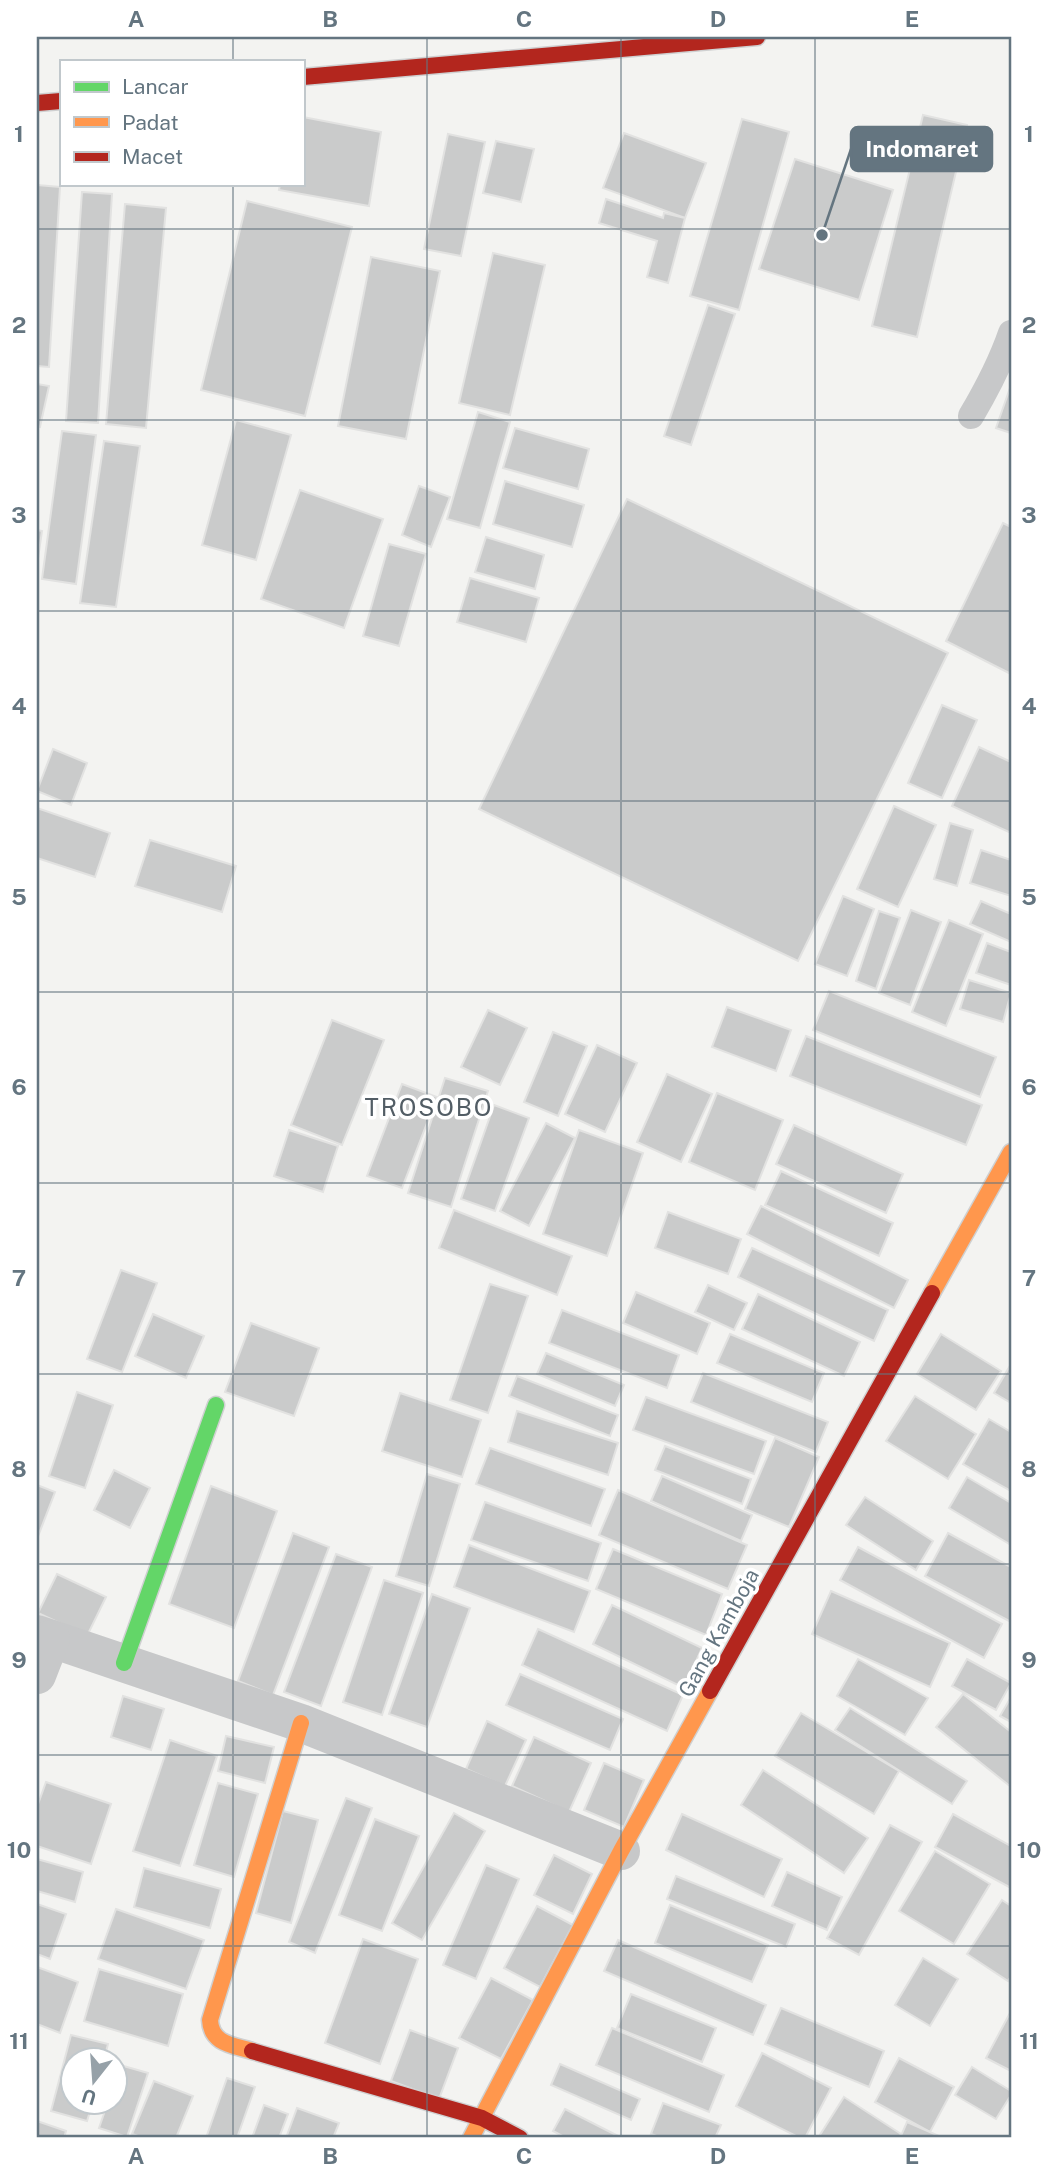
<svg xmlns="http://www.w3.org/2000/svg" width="1048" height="2175" font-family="'Public Sans',sans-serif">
	<rect width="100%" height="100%" fill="#f3f3f1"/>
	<g fill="#cacbcb" stroke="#e2e2e1" stroke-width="2">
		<polygon points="923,115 967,125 917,337 872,326"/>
		<polygon points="303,117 381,132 369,206 279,190 280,184 303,184"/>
		<polygon points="742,119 789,132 739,310 690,296"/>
		<polygon points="624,133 706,163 685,218 603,188"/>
		<polygon points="448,134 485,142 461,256 424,249"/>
		<polygon points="496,141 534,149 521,202 483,193"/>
		<polygon points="795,159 893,190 859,300 759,269"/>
		<polygon points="37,185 60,187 49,367 37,366"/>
		<polygon points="82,192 112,194 98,423 66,421"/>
		<polygon points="606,199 663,218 664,213 685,218 668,283 647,277 657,241 599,223"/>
		<polygon points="247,201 352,227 305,416 201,390"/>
		<polygon points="125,204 166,208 146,428 106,424"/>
		<polygon points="493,253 545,265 510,415 459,403"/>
		<polygon points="371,257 440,271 406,439 338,426"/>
		<polygon points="708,305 735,314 691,445 664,436"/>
		<polygon points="37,384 49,386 40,427 37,426"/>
		<polygon points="1011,385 1011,433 996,428"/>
		<polygon points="478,412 510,422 480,528 447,519"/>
		<polygon points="236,420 291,435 256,560 202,545"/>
		<polygon points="515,428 589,449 578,489 503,468"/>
		<polygon points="62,431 96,435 76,584 42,579"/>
		<polygon points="104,441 140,446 116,607 80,603"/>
		<polygon points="505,481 584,505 572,547 493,524"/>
		<polygon points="419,486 450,497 431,547 402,535"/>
		<polygon points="300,490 383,519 344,628 261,599"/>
		<polygon points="627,499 948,653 798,961 479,809"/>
		<polygon points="1003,523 1011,527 1011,674 946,641"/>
		<polygon points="37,530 42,531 37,565"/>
		<polygon points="486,537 544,555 535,589 475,572"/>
		<polygon points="389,544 426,554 399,646 363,636"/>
		<polygon points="470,578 539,598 526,642 457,622"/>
		<polygon points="942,705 977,720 942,798 908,783"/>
		<polygon points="979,747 1011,762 1011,833 952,806"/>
		<polygon points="53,749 87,763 71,805 37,791"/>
		<polygon points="894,806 936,825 898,907 857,889"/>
		<polygon points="37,808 110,833 95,877 37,858"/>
		<polygon points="950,823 973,830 957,886 934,879"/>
		<polygon points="150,840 236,866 222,912 135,886"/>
		<polygon points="981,850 1011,860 1011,896 970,883"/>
		<polygon points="843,896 874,909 847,976 815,964"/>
		<polygon points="981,901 1011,914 1011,942 970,924"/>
		<polygon points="911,910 941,922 910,1005 879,993"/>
		<polygon points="879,911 900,918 876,989 856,981"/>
		<polygon points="949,920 983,934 946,1026 912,1012"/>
		<polygon points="987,943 1011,952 1011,985 976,973"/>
		<polygon points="969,980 1011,993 1003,1022 960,1009"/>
		<polygon points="829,991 996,1057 980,1097 813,1030"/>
		<polygon points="727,1007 791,1030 776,1071 712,1047"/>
		<polygon points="488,1010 527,1028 500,1085 461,1067"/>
		<polygon points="332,1020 384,1040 342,1145 291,1125"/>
		<polygon points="553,1032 587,1046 558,1116 524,1102"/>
		<polygon points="806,1036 982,1105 966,1145 790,1076"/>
		<polygon points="597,1045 637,1063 605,1132 565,1114"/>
		<polygon points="667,1074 712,1094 681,1162 637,1142"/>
		<polygon points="445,1078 488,1091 451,1207 408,1193"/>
		<polygon points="402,1084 437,1097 402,1188 367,1176"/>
		<polygon points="717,1093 783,1120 755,1190 689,1162"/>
		<polygon points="494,1105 529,1118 495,1211 461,1199"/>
		<polygon points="546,1123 575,1138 529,1226 500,1211"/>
		<polygon points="794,1125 903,1174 886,1213 776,1164"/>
		<polygon points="289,1130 338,1146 323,1192 274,1176"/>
		<polygon points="579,1130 643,1153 607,1256 543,1234"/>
		<polygon points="781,1171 893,1223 879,1256 765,1205"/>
		<polygon points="761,1206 908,1280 894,1308 747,1234"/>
		<polygon points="454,1210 572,1256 557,1295 439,1248"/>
		<polygon points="668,1212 741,1239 728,1274 655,1248"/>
		<polygon points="752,1248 888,1310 874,1341 738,1277"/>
		<polygon points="121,1270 157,1283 122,1372 87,1359"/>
		<polygon points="490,1284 528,1296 488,1413 450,1400"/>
		<polygon points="708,1285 747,1303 734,1330 695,1312"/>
		<polygon points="636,1292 710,1323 697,1354 623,1323"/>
		<polygon points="758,1294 860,1342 844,1376 742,1329"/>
		<polygon points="562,1310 679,1355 667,1388 549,1343"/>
		<polygon points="153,1314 204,1336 186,1378 135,1356"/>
		<polygon points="251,1323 319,1348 294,1416 225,1392"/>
		<polygon points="730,1334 824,1373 812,1402 717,1363"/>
		<polygon points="941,1334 1001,1371 976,1410 917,1374"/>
		<polygon points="546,1353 624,1385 615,1406 537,1374"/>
		<polygon points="1011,1364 1011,1403 994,1393"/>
		<polygon points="703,1373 828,1422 816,1452 691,1402"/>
		<polygon points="517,1376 618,1415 610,1436 509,1396"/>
		<polygon points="77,1392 113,1405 85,1488 49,1476"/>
		<polygon points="400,1393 481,1420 462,1477 382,1451"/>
		<polygon points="915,1396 976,1434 948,1479 886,1441"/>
		<polygon points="646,1397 766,1441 754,1474 633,1430"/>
		<polygon points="517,1411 618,1443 608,1475 508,1442"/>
		<polygon points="989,1419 1011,1432 1011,1491 963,1464"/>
		<polygon points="775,1438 819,1457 789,1527 745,1509"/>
		<polygon points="665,1446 751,1479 742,1504 655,1470"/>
		<polygon points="490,1448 605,1489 591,1526 476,1484"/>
		<polygon points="114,1470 150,1488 130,1528 94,1510"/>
		<polygon points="427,1474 460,1484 429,1586 396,1576"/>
		<polygon points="662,1476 752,1515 741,1541 651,1501"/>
		<polygon points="967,1477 1011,1503 1011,1545 949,1508"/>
		<polygon points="37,1485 55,1492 37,1539"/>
		<polygon points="211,1486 277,1511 234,1628 169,1604"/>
		<polygon points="618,1490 747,1545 728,1589 599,1535"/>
		<polygon points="865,1497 933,1541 916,1570 846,1525"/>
		<polygon points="485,1502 601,1543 588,1581 471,1540"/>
		<polygon points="293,1533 329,1547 273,1695 238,1681"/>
		<polygon points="948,1533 1011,1567 1011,1622 925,1576"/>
		<polygon points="469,1545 590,1591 574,1632 454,1587"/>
		<polygon points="858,1547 1002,1624 984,1658 840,1580"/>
		<polygon points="613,1549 722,1594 706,1635 596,1589"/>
		<polygon points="336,1554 372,1567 321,1706 284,1692"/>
		<polygon points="57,1574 106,1597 87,1636 38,1613"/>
		<polygon points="384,1580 423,1593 382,1715 343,1702"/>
		<polygon points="831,1591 950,1643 930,1687 812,1634"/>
		<polygon points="432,1594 470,1608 427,1727 389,1714"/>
		<polygon points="612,1605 702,1648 684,1688 593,1644"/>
		<polygon points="538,1629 683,1695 667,1731 522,1665"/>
		<polygon points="858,1659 928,1698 905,1735 837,1696"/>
		<polygon points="967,1659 1011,1683 996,1710 952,1686"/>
		<polygon points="520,1674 623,1719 610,1750 506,1705"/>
		<polygon points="963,1694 1011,1732 1011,1787 936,1727"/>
		<polygon points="123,1696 164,1709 151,1750 111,1737"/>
		<polygon points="1011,1697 1011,1722 1000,1716"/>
		<polygon points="850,1708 967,1781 952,1804 835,1730"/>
		<polygon points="801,1713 899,1771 874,1814 775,1756"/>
		<polygon points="487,1721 526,1740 505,1786 466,1769"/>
		<polygon points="226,1736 274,1747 265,1783 218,1771"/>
		<polygon points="534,1737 591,1763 569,1812 512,1786"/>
		<polygon points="170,1740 217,1756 180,1866 133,1851"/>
		<polygon points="604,1763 644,1780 624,1827 584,1810"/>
		<polygon points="763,1770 868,1838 844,1873 741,1805"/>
		<polygon points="46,1782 111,1804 91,1864 37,1846 37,1807"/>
		<polygon points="218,1783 258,1794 234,1877 194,1865"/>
		<polygon points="346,1798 372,1808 315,1953 289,1942"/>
		<polygon points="283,1811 318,1820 291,1923 256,1913"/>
		<polygon points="454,1813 485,1831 422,1940 392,1923"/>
		<polygon points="682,1814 782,1859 764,1897 666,1850"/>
		<polygon points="953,1814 1011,1846 1011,1888 935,1847"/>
		<polygon points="375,1819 419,1836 382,1931 339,1915"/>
		<polygon points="890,1825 922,1842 859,1955 827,1938"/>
		<polygon points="935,1851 990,1884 954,1944 899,1911"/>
		<polygon points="554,1855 592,1874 573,1914 534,1895"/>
		<polygon points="37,1859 83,1872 75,1902 37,1891"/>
		<polygon points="486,1865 519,1879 476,1979 443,1965"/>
		<polygon points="144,1868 221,1889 210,1928 134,1907"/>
		<polygon points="787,1872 842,1897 827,1930 772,1906"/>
		<polygon points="676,1876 795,1924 786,1947 667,1899"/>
		<polygon points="1002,1900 1011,1906 1011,1976 1008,1981 967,1954"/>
		<polygon points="37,1904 66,1914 50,1959 37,1954"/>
		<polygon points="670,1905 768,1945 752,1982 655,1943"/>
		<polygon points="537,1906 573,1925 540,1987 504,1968"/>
		<polygon points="116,1909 204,1940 186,1989 98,1959"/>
		<polygon points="363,1939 418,1959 380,2064 325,2043"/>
		<polygon points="618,1940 766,2005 753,2035 604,1971"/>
		<polygon points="923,1958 958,1979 930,2026 895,2005"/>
		<polygon points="37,1967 78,1982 60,2033 37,2024"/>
		<polygon points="99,1969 183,1994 168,2046 84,2021"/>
		<polygon points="491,1978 533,2000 501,2059 459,2038"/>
		<polygon points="631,1994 716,2028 702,2062 617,2028"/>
		<polygon points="781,2008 884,2051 869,2087 765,2044"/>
		<polygon points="1011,2011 1011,2071 986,2058"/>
		<polygon points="612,2028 724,2075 709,2112 596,2065"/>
		<polygon points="410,2030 458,2048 439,2099 391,2081"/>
		<polygon points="71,2035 108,2044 104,2060 74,2060 74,2102 93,2102 87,2121 51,2111"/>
		<polygon points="762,2053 831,2088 805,2138 800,2138 736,2106"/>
		<polygon points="899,2058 954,2087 930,2132 875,2102"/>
		<polygon points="560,2064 640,2099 631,2120 551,2085"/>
		<polygon points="120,2065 148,2073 127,2137 99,2128 108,2102 116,2102 116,2078"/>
		<polygon points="972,2067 1011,2091 1011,2095 996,2119 955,2095"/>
		<polygon points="227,2078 255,2087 237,2138 206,2138"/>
		<polygon points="154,2081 193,2096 176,2138 144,2138 132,2134"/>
		<polygon points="844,2097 901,2134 898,2138 818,2138"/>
		<polygon points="663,2103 721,2125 715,2138 662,2138 651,2134"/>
		<polygon points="264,2105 288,2114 279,2138 252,2138"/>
		<polygon points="297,2108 339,2123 333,2138 286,2138"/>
		<polygon points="565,2109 622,2138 566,2138 553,2131"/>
		<polygon points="37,2121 66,2131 64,2138 37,2138"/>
		<polygon points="907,2122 939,2136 938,2138 900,2138"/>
	</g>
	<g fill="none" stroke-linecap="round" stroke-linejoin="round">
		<defs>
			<polyline id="fast" points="124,1663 216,1405"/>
			<g id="slow">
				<polyline points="932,1293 1011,1152"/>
				<path d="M252 2051C233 2045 211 2044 210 2020L301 1723"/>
				<polyline points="471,2138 621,1851 710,1691"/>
			</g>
			<g id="jam">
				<polyline points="303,77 757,37"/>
				<polyline points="37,103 61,101"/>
				<polyline points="710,1691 932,1293"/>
				<polyline points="252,2051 482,2118 520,2138"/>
			</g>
		</defs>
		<use href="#fast" stroke="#cfd0d1" stroke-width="19"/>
		<use href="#slow" stroke="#cfd0d1" stroke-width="19"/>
		<use href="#jam" stroke="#cfd0d1" stroke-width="19"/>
		<path stroke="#c7c8c9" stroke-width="26" d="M971 416C987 389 1001 362 1011 333"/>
		<g stroke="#c7c8c9" stroke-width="38">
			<polyline points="37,1634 301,1723 621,1851"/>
			<polyline points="37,1675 51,1639"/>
		</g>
		<use href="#fast" stroke="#63d668" stroke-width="16"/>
		<use href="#slow" stroke="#ff974d" stroke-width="16"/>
		<use href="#jam" stroke="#b3261e" stroke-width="16"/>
	</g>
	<path fill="none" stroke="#647580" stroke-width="2" stroke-opacity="0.55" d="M233 37V61M427 37V2138M621 37V2138M815 37V2138M233 184V2138M37 229H1011M37 420H1011M37 611H1011M37 801H1011M37 992H1011M37 1183H1011M37 1374H1011M37 1564H1011M37 1755H1011M37 1946H1011"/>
	<g text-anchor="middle" stroke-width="7" stroke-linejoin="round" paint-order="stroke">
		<g font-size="21" fill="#647580" stroke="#fff">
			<text transform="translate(719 1633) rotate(-61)" y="7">Gang Kamboja</text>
		</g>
		<g font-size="24" letter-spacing="2" fill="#525d65" stroke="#fff">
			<text x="429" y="1116">TROSOBO</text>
		</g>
	</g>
	<path fill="none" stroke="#647580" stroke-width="2.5" d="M822 235L851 149"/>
	<circle fill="#647580" stroke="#fff" stroke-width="2.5" cx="822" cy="235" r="7"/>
	<rect fill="#647580" stroke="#647580" stroke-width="2.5" x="851" y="127" width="141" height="44" rx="7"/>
	<g font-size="23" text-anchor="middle" font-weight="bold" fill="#fff">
		<text x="922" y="157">Indomaret</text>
	</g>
	<rect width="1048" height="2175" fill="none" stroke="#ffffff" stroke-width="77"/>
	<rect x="60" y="60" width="245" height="126" fill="#ffffff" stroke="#c1c8cc" stroke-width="2"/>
	<rect x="74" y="82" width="35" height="10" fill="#63d668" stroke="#c1c8cc" stroke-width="2"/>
	<text x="122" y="94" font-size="21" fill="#647580">Lancar</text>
	<rect x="74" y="117" width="35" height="10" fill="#ff974d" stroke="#c1c8cc" stroke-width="2"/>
	<text x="122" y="130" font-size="21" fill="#647580">Padat</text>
	<rect x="74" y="152" width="35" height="10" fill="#b3261e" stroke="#c1c8cc" stroke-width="2"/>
	<text x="122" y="164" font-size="21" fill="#647580">Macet</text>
	<g transform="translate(94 2081) rotate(197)"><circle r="33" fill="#ffffff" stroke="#c1c8cc" stroke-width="2"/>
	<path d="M0-5L12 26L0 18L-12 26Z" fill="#96a1a8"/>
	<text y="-10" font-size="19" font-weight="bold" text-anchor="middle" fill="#647580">U</text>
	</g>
	<rect x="38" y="38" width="972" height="2098" fill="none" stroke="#647580" stroke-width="2.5"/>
	<g font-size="23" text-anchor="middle" font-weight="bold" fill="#647580">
		<text x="136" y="27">A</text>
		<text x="330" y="27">B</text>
		<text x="524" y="27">C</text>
		<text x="718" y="27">D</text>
		<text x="912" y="27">E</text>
		<text x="19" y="142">1</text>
		<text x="1029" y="142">1</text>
		<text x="19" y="333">2</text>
		<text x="1029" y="333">2</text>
		<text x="19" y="523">3</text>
		<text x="1029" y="523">3</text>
		<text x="19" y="714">4</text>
		<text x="1029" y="714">4</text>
		<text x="19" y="905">5</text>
		<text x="1029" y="905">5</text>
		<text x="19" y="1095">6</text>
		<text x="1029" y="1095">6</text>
		<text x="19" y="1286">7</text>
		<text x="1029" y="1286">7</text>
		<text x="19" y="1477">8</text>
		<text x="1029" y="1477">8</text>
		<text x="19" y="1668">9</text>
		<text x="1029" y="1668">9</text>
		<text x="19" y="1858">10</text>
		<text x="1029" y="1858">10</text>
		<text x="19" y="2049">11</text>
		<text x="1029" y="2049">11</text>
		<text x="136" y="2164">A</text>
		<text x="330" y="2164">B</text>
		<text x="524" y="2164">C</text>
		<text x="718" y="2164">D</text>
		<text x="912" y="2164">E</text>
	</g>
</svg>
